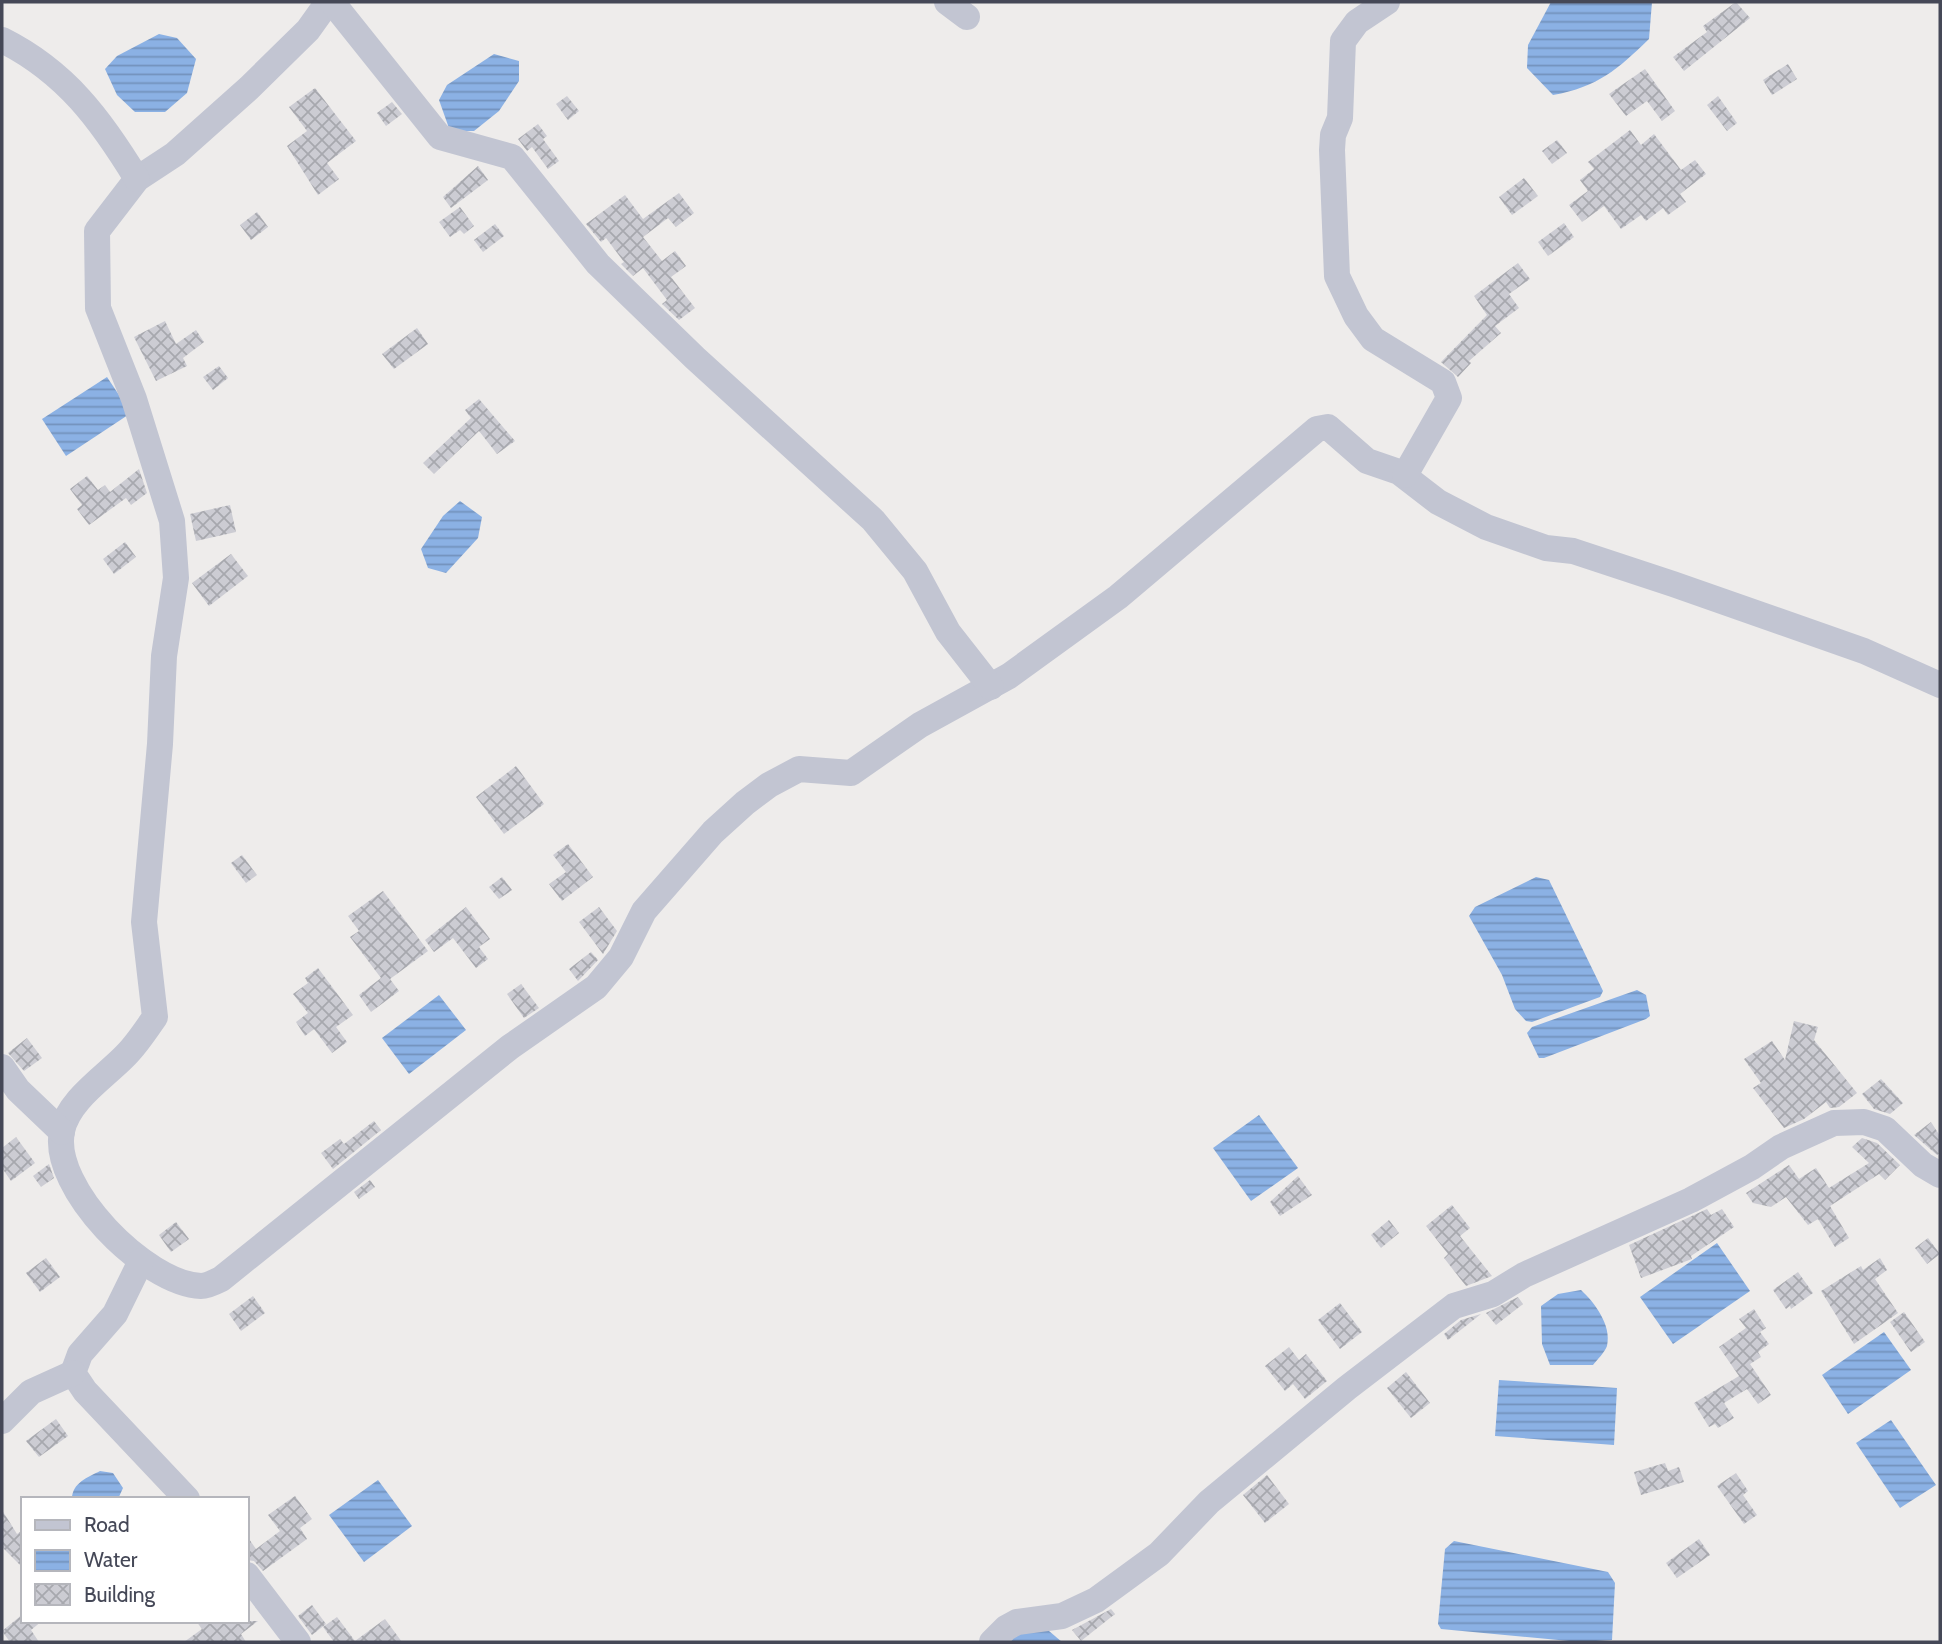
<svg xmlns="http://www.w3.org/2000/svg" width="1942" height="1644" font-family="Cabin,sans-serif">
	<defs>
		<pattern id="water-rules" width="6" height="5" patternUnits="userSpaceOnUse" patternTransform="scale(1.75)"><rect width="6" height="5" fill="#8bb1e4"/><path d="M0 2.5h6" fill="none" stroke="#7392bc"/></pattern>
		<pattern id="building-cross-hatch" width="8" height="8" patternUnits="userSpaceOnUse" patternTransform="scale(1.75)"><rect width="8" height="8" fill="#ccccd3"/><path d="M0 0l8 8M0 8l8-8" fill="none" stroke="#a7a8ae"/></pattern>
	</defs>
	<rect width="100%" height="100%" fill="#eeeceb"/>
	<g fill="url(#water-rules)">
		<path d="M1551 2H1652L1649 39C1618 69 1598 87 1553 95L1527 68 1528 45Z"/>
		<polygon points="159,34 177,38 196,59 187,93 165,112 135,112 117,95 105,69 117,56"/>
		<polygon points="494,54 519,61 519,81 499,111 474,131 450,131 439,100 447,85"/>
		<polygon points="107,377 131,413 66,456 42,419"/>
		<polygon points="460,501 482,517 478,538 446,573 428,568 421,549 443,516"/>
		<polygon points="1536,877 1549,880 1603,991 1600,997 1532,1022 1526,1021 1515,1009 1502,975 1469,916 1475,907"/>
		<polygon points="1637,990 1646,995 1650,1016 1646,1019 1544,1058 1539,1058 1527,1033 1532,1027"/>
		<polygon points="439,995 466,1030 409,1074 382,1038"/>
		<polygon points="1259,1115 1298,1168 1251,1201 1213,1148"/>
		<polygon points="1717,1243 1750,1291 1673,1344 1640,1297"/>
		<path d="M1581 1290C1594 1302 1612 1325 1607 1346 1605 1352 1597 1360 1593 1365H1550L1542 1344 1541 1306 1558 1294Z"/>
		<polygon points="1884,1332 1911,1370 1848,1414 1822,1375"/>
		<polygon points="1499,1380 1617,1388 1614,1445 1495,1436"/>
		<polygon points="1891,1420 1936,1485 1900,1508 1856,1443"/>
		<path d="M100 1471 113 1473 123 1488 118 1499H72C72 1483 88 1477 100 1471Z"/>
		<polygon points="378,1480 412,1526 364,1562 329,1515"/>
		<polygon points="1454,1541 1608,1572 1615,1583 1612,1640 1580,1642 1441,1629 1438,1624 1445,1549"/>
		<polygon points="1024,1628 1049,1631 1062,1642 1008,1642"/>
	</g>
	<g fill="url(#building-cross-hatch)">
		<polygon points="1736,2 1750,18 1684,71 1673,57 1707,32 1703,26"/>
		<polygon points="1788,64 1797,79 1772,95 1763,80"/>
		<polygon points="1645,69 1675,111 1662,121 1647,101 1626,116 1609,94"/>
		<polygon points="315,88 356,141 327,163 339,179 318,195 287,146 307,131 289,107"/>
		<polygon points="567,96 579,111 568,120 556,104"/>
		<polygon points="1718,96 1737,123 1727,131 1707,105"/>
		<polygon points="392,102 402,114 386,126 377,113"/>
		<polygon points="538,124 547,136 543,139 559,161 548,169 532,147 527,151 518,139"/>
		<polygon points="1630,130 1641,145 1654,134 1681,170 1695,160 1706,174 1680,194 1686,202 1668,215 1663,208 1646,221 1641,215 1621,229 1604,206 1582,222 1569,205 1588,191 1580,180 1594,169 1588,162"/>
		<polygon points="1557,140 1567,153 1552,164 1542,151"/>
		<polygon points="478,166 488,180 451,208 443,197"/>
		<polygon points="1524,178 1538,196 1512,215 1499,197"/>
		<polygon points="679,193 694,213 676,227 668,218 643,237 662,261 675,251 686,266 671,277 695,308 679,320 662,304 667,300 643,268 633,276 621,264 624,262 606,238 601,242 586,224 625,195 643,219"/>
		<polygon points="460,207 474,226 464,234 460,230 450,237 439,222"/>
		<polygon points="257,212 268,227 251,240 240,225"/>
		<polygon points="1564,223 1574,237 1548,256 1538,242"/>
		<polygon points="495,224 504,236 483,252 474,240"/>
		<polygon points="1518,263 1530,279 1509,294 1519,308 1495,326 1501,333 1469,361 1471,363 1458,377 1441,362 1487,315 1474,296"/>
		<polygon points="165,321 176,344 196,330 204,342 183,358 187,366 156,381 134,337"/>
		<polygon points="417,328 428,344 394,369 382,354"/>
		<polygon points="219,366 228,378 213,390 203,377"/>
		<polygon points="479,399 515,441 497,454 479,431 434,474 423,463 471,418 465,410"/>
		<polygon points="139,469 147,493 131,505 126,498 89,525 77,509 82,505 70,489 87,476 98,490 105,485 110,492"/>
		<polygon points="230,505 236,532 196,541 190,514"/>
		<polygon points="125,542 136,557 114,574 103,559"/>
		<polygon points="231,554 248,576 209,606 192,583"/>
		<polygon points="516,766 544,804 504,834 476,797"/>
		<polygon points="568,844 593,877 562,901 549,884 566,872 553,855"/>
		<polygon points="242,855 257,875 246,883 231,863"/>
		<polygon points="502,877 512,890 499,899 489,887"/>
		<polygon points="383,891 428,951 390,979 399,991 371,1012 359,995 381,978 350,937 359,931 348,916"/>
		<polygon points="466,907 490,939 479,947 488,959 476,968 453,938 434,952 425,940"/>
		<polygon points="599,907 617,931 603,954 579,922"/>
		<polygon points="591,952 598,960 578,981 569,969"/>
		<polygon points="318,968 353,1015 336,1027 347,1042 332,1053 314,1029 305,1036 296,1022 308,1013 293,994 308,983 305,978"/>
		<polygon points="521,984 539,1008 524,1018 507,994"/>
		<polygon points="1794,1021 1818,1027 1814,1040 1857,1093 1839,1107 1830,1108 1826,1102 1804,1119 1784,1128 1753,1088 1761,1083 1744,1059 1772,1041 1785,1060"/>
		<polygon points="27,1038 42,1058 24,1071 8,1053"/>
		<polygon points="1881,1079 1903,1103 1890,1114 1874,1109 1862,1094"/>
		<polygon points="374,1121 381,1130 333,1169 321,1153 340,1139 344,1144"/>
		<polygon points="1931,1122 1940,1136 1940,1153 1937,1155 1914,1135"/>
		<polygon points="16,1137 35,1163 11,1181 2,1168 2,1148"/>
		<polygon points="1862,1138 1877,1143 1900,1165 1885,1180 1879,1174 1830,1206 1849,1238 1835,1247 1818,1219 1808,1225 1786,1197 1771,1207 1753,1203 1746,1193 1789,1165 1799,1179 1816,1168 1829,1188 1869,1163 1852,1147"/>
		<polygon points="49,1164 54,1178 41,1187 33,1176"/>
		<polygon points="1298,1176 1312,1195 1280,1216 1270,1202"/>
		<polygon points="370,1180 375,1187 359,1199 354,1192"/>
		<polygon points="1452,1205 1470,1228 1460,1236 1492,1276 1466,1286 1444,1258 1448,1254 1426,1226"/>
		<polygon points="1707,1209 1711,1215 1722,1209 1734,1227 1691,1256 1692,1259 1641,1278 1629,1245"/>
		<polygon points="1389,1220 1399,1233 1381,1248 1371,1235"/>
		<polygon points="176,1222 189,1239 171,1252 159,1235"/>
		<polygon points="1928,1238 1940,1254 1927,1264 1915,1248"/>
		<polygon points="46,1258 60,1277 40,1292 26,1273"/>
		<polygon points="1880,1258 1887,1270 1875,1279 1898,1313 1854,1344 1821,1291 1861,1266 1863,1270"/>
		<polygon points="1798,1272 1813,1293 1791,1309 1790,1306 1786,1309 1773,1290"/>
		<polygon points="253,1296 265,1313 241,1331 229,1314"/>
		<polygon points="1518,1297 1523,1304 1496,1325 1486,1313"/>
		<polygon points="1340,1303 1362,1332 1340,1349 1318,1320"/>
		<polygon points="1754,1309 1766,1328 1760,1332 1769,1344 1758,1352 1761,1357 1750,1364 1771,1395 1758,1404 1747,1389 1724,1403 1734,1418 1718,1428 1715,1424 1709,1427 1694,1403 1739,1376 1719,1347 1746,1328 1739,1319"/>
		<polygon points="1904,1312 1925,1342 1911,1352 1890,1322"/>
		<polygon points="1481,1314 1448,1340 1444,1334 1461,1320"/>
		<polygon points="1289,1347 1299,1360 1306,1354 1327,1381 1305,1399 1293,1384 1285,1391 1265,1366"/>
		<polygon points="1406,1372 1430,1403 1411,1418 1387,1388"/>
		<polygon points="56,1419 68,1436 39,1457 26,1441"/>
		<polygon points="1665,1463 1668,1471 1679,1467 1684,1482 1641,1495 1634,1472"/>
		<polygon points="1736,1473 1748,1491 1743,1495 1757,1515 1744,1524 1717,1486"/>
		<polygon points="1267,1475 1289,1504 1265,1523 1243,1495"/>
		<polygon points="295,1496 312,1519 300,1528 307,1539 263,1571 254,1561 247,1560 247,1536 256,1549 280,1531 268,1515"/>
		<polygon points="2,1510 17,1534 23,1530 23,1568 2,1547"/>
		<polygon points="1699,1539 1710,1555 1677,1578 1666,1563"/>
		<polygon points="312,1605 326,1624 312,1635 298,1616"/>
		<polygon points="1111,1609 1115,1614 1081,1641 1072,1630"/>
		<polygon points="23,1614 23,1621 42,1621 31,1630 39,1642 10,1642 2,1631"/>
		<polygon points="337,1617 355,1641 385,1619 402,1642 334,1642 323,1627"/>
		<polygon points="196,1621 258,1621 241,1634 246,1642 184,1642 202,1629"/>
	</g>
	<g fill="none" stroke-linecap="round" stroke-linejoin="round">
		<g stroke="#c2c5d2" stroke-width="26">
			<path d="M328 2 308 30 249 88 175 154 137 179 97 231 98 308 134 399 172 521 176 578 164 656 160 744 144 922 155 1017C146 1030 137 1044 126 1055 105 1077 68 1100 62 1131 50 1188 146 1284 201 1286 207 1286 215 1282 221 1279L510 1047 596 987 621 957 644 911 713 832 745 803 769 785 799 769 851 773 920 725 1009 676 1118 597 1317 429 1328 427 1367 461 1399 472 1438 502 1486 527 1546 548 1573 551 1673 584 1864 651 1940 685"/>
			<polyline points="332,2 440,137 512,157 598,264 695,358 873,520 915,571 948,632 991,687"/>
			<polyline points="947,2 967,17"/>
			<polyline points="1387,2 1357,22 1343,41 1340,118 1333,135 1332,150 1337,276 1356,316 1373,339 1443,382 1449,398 1405,475"/>
			<path d="M2 40C66 72 101 120 137 179"/>
			<polyline points="2,1067 18,1090 62,1132"/>
			<polyline points="141,1261 115,1314 80,1354 73,1373 85,1391 187,1499"/>
			<polyline points="2,1421 31,1392 73,1373"/>
			<polyline points="247,1575 298,1642"/>
			<polyline points="992,1642 1006,1628 1017,1622 1062,1616 1096,1600 1159,1554 1209,1502 1347,1388 1454,1306 1493,1294 1524,1275 1691,1200 1752,1167 1781,1147 1834,1123 1864,1122 1885,1129 1923,1165 1940,1175"/>
		</g>
	</g>
	<rect width="1942" height="1644" fill="none" stroke="#454857" stroke-width="7"/>
	<rect x="21" y="1497" width="228" height="126" fill="#ffffff" stroke="#b5b6bc" stroke-width="2"/>
	<rect x="35" y="1520" width="35" height="10" fill="#c2c5d2" stroke="#b5b6bc" stroke-width="2"/>
	<text x="84" y="1532" font-size="21" fill="#454857">Road</text>
	<rect x="35" y="1550" width="35" height="21" fill="url(#water-rules)" stroke="#b5b6bc" stroke-width="2"/>
	<text x="84" y="1567" font-size="21" fill="#454857">Water</text>
	<rect x="35" y="1584" width="35" height="21" fill="url(#building-cross-hatch)" stroke="#b5b6bc" stroke-width="2"/>
	<text x="84" y="1602" font-size="21" fill="#454857">Building</text>
</svg>
